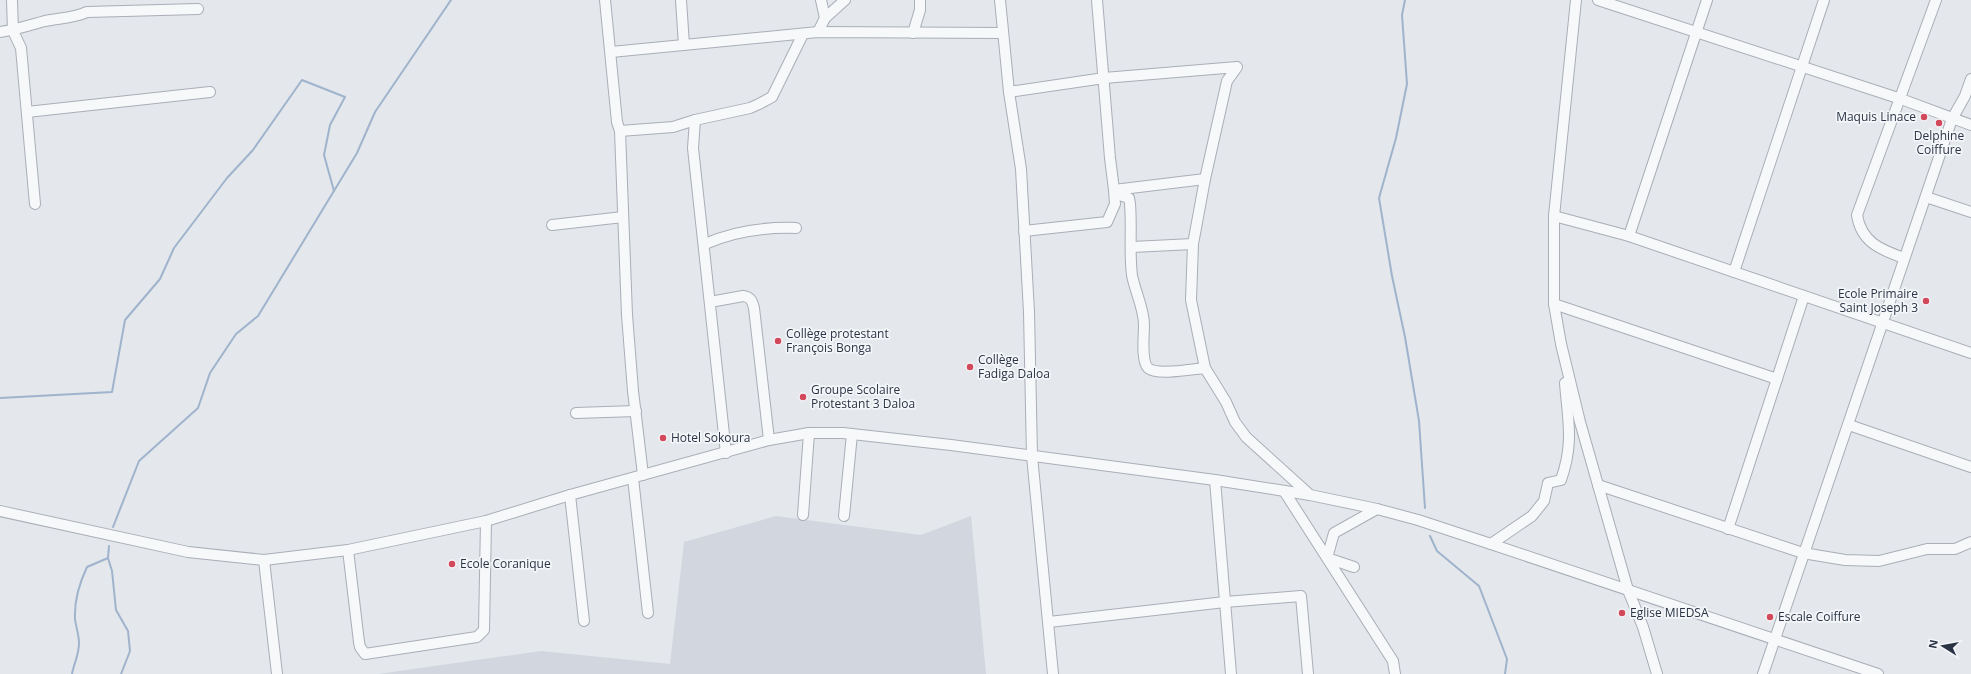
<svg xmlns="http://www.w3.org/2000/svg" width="1971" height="674" font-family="'Open Sans',sans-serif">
	<rect width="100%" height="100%" fill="#e4e7ec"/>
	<polygon fill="#d2d6de" points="776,516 921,535 971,516 986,674 378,674 541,651 670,664 684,542"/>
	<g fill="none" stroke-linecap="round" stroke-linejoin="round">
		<g stroke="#9fb4cc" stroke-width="2">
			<polyline points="1405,0 1402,15 1407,84 1396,138 1379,198 1392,276 1405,337 1419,421 1425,508"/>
			<polyline points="0,398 112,392 125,320 160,279 174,248 227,178 253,150 302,80 345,97 330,125 324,155 334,191"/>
			<polyline points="113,527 139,461 198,408 210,373 236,334 258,316 357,153 375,112 451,0"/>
			<polyline points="1430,536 1437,551 1479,586 1507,659 1505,674"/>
			<polyline points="109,546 108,558 112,571 116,610 128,631 130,651 121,674"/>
			<path d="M72 674C74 663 79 655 79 643 79 635 76 627 75 619 74 600 79 584 87 567L108 558"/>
		</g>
		<defs>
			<g id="minor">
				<polyline points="12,0 13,31 21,48 35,204"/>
				<polyline points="605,0 617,122 620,131 627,315 633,391 643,475"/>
				<polyline points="681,0 684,45"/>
				<polyline points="821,0 825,18"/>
				<polyline points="1000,0 1009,92 1021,169 1029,312 1032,456 1053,674"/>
				<path d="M1097 0 1110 158 1114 190 1119 195 1129 198 1130 204C1132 227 1129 253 1132 275 1135 292 1144 308 1144 325 1144 335 1141 361 1148 368 1157 376 1193 369 1205 368"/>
				<polyline points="1576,0 1554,216 1554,304 1561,344 1580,422 1628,590 1643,627 1657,674"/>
				<polyline points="1598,0 1901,99 1971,125"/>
				<path d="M0 32C16 30 30 25 45 21 60 18 74 18 87 12L198 9"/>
				<polyline points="818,32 825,18 845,0"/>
				<polyline points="913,33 920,10 920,0"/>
				<polyline points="611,52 818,32 1003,33"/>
				<polyline points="1009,92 1104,78 1237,67 1227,81 1205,179 1193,244 1191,300 1205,368 1226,402 1235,422 1246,437 1310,495"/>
				<polyline points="27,112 210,92"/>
				<polyline points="695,120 693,148 726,453"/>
				<polyline points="620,131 673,127 695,120 750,108 759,104 772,97 803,34"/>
				<polyline points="1926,197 1971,212"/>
				<polyline points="1554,216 1629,236 1971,353"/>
				<polyline points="552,225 623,217"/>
				<polyline points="1024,231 1107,222 1115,204 1114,190 1205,179"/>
				<polyline points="1629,236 1707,0"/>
				<path d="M705 244C734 231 764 227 796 228"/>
				<polyline points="1132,247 1193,244"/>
				<path d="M1904 258C1881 250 1861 242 1857 215L1936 0"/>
				<polyline points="1734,272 1824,0"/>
				<path d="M710 302 743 296C751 297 752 301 754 308L769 440"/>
				<polyline points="1554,304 1777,379"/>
				<polyline points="576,413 636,411"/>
				<polyline points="1849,425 1971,467"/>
				<polyline points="633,478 648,613"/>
				<polyline points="1215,480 1231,674"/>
				<polyline points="1598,485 1803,553 1845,560 1879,561 1927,549 1955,549 1971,542"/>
				<polyline points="1284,491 1393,661 1395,674"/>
				<polyline points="570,495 584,621"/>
				<polyline points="0,511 188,552 264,560 348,550 486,521 570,495 769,440 809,433 843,433 951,445 1215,480 1310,495 1377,509 1418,520 1491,544 1878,674"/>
				<polyline points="803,515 809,433"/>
				<polyline points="844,516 852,434"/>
				<polyline points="1728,529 1804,296"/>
				<path d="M1491 544 1532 516 1544 501 1548 483 1561 480C1574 443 1568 421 1565 383"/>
				<polyline points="348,550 359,642 360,647 365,654 477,637 484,630 486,521"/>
				<polyline points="264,560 277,674"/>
				<polyline points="1354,567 1327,558 1334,533 1377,509"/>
				<polyline points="1049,622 1225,602 1301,596 1308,674"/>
				<polyline points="1763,674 1952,119 1965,96 1971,79"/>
			</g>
		</defs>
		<use href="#minor" stroke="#a9aeb7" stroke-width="12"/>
		<use href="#minor" stroke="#f7f8fa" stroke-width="10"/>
	</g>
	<g fill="#d1495b" stroke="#f4f6f9" stroke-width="1.5">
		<circle cx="1924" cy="117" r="4"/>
		<circle cx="1939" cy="123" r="4"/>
		<circle cx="1926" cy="301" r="4"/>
		<circle cx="778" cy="341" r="4"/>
		<circle cx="970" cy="367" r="4"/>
		<circle cx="803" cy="397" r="4"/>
		<circle cx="663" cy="438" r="4"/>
		<circle cx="452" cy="564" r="4"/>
		<circle cx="1622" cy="613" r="4"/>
		<circle cx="1770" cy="617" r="4"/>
	</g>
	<g text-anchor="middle" stroke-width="3.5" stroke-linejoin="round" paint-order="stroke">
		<g font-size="12" fill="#2b3445" stroke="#f4f6f9" text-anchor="start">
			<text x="1916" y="121" text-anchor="end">Maquis Linace</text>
			<text x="1939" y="140" text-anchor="middle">Delphine<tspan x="1939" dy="14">Coiffure</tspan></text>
			<text x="1918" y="298" text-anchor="end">Ecole Primaire<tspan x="1918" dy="14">Saint Joseph 3</tspan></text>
			<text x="786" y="338">Collège protestant<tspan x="786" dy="14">François Bonga</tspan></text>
			<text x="978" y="364">Collège<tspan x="978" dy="14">Fadiga Daloa</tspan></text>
			<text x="811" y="394">Groupe Scolaire<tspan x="811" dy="14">Protestant 3 Daloa</tspan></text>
			<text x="671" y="442">Hotel Sokoura</text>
			<text x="460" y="568">Ecole Coranique</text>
			<text x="1630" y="617">Eglise MIEDSA</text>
			<text x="1778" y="621">Escale Coiffure</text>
		</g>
	</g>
	<g transform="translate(1943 646) rotate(281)" stroke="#f4f6f9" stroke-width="3" paint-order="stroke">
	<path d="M0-3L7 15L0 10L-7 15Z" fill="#2b3445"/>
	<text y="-6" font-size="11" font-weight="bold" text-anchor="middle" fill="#2b3445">N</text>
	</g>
</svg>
